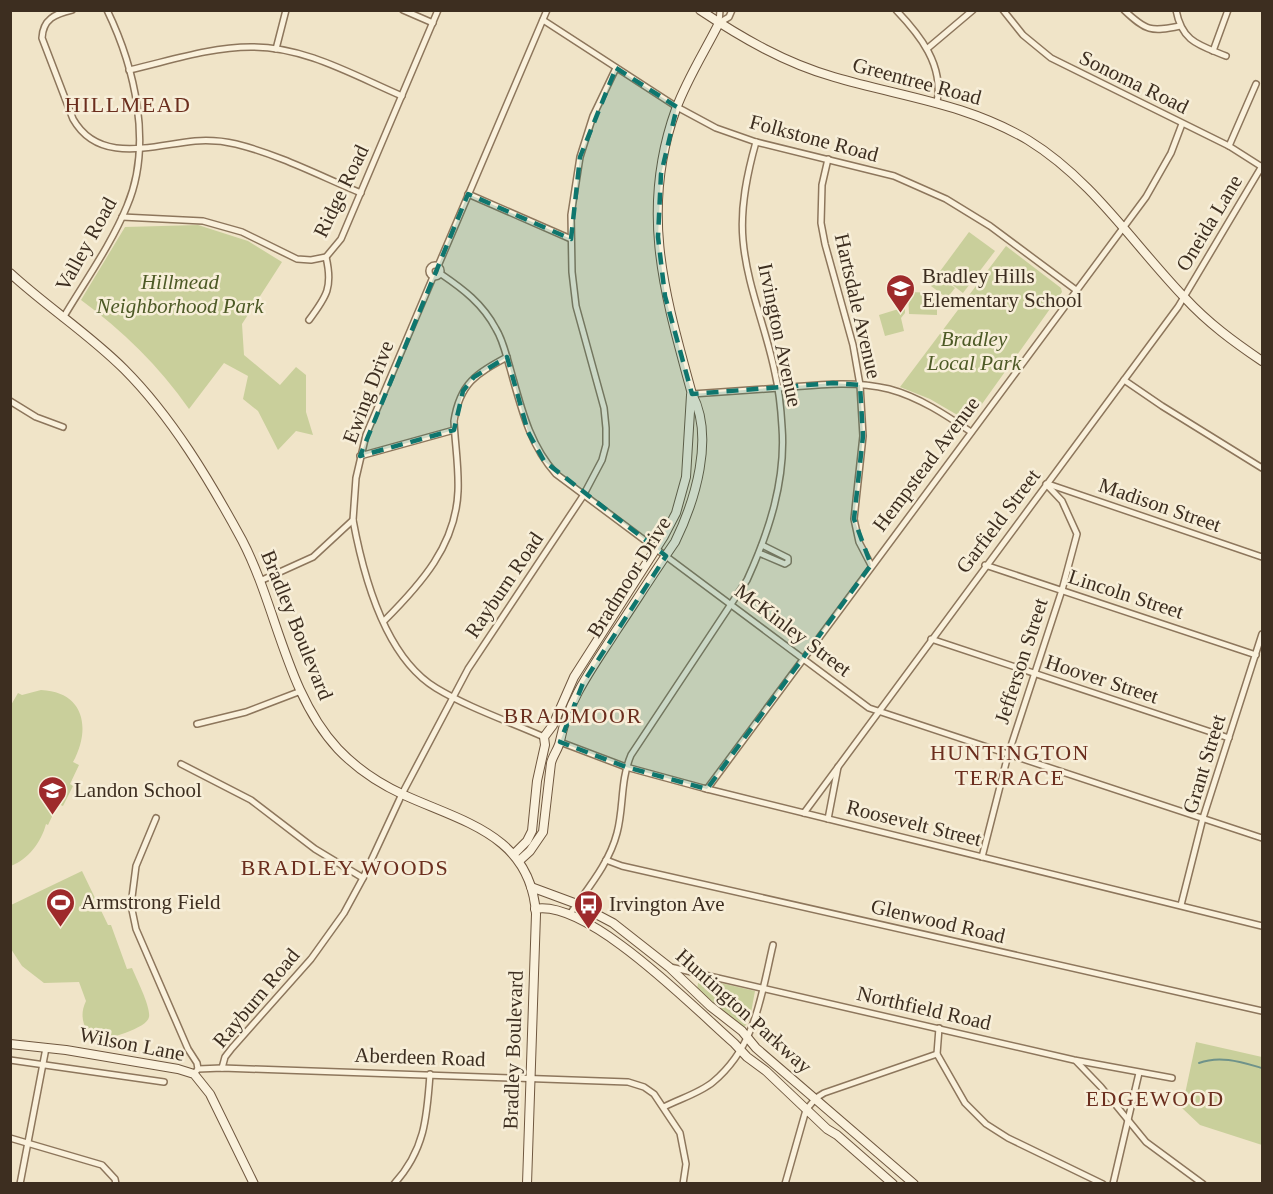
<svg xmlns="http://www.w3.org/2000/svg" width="1273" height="1194" font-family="'Times New Roman',serif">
	<rect width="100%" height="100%" fill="#f0e4c8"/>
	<g fill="#c9cf9b">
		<path d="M198 225 248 241 282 262 242 324 244 355 280 385 296 367 306 375V412L313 435 296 431 278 450 258 411 243 399 248 376 224 363 189 409C159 366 123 331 81 300L125 227Z"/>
		<polygon points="969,232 995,251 963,293 938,274"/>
		<polygon points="1006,246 1061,288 1062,292 972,418 966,420 930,399 900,387"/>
		<polygon points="939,276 955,288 947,298 931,286"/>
		<polygon points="908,292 937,293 937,315 909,314"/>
		<polygon points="905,307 905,313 901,318 904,331 885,336 879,315"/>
		<path d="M41 690C85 692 91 729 73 762L79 765 70 784 73 786 63 806 58 804 48 825 46 824C41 843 28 859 11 866V705L18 693 22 695Z"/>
		<path d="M82 871 108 925H111L127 969 132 968C136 978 151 1007 149 1017 147 1029 107 1038 95 1043 85 1029 78 1018 86 1001L79 982 44 983 22 966 11 949V905Z"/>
		<polygon points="699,978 755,991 750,1018 744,1028 697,989"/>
		<polygon points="1196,1042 1262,1057 1262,1145 1200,1125 1182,1108"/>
	</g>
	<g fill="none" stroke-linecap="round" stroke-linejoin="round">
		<path stroke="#6f938a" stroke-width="2" d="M1199 1063C1220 1055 1241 1062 1262 1068"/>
		<defs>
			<g id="street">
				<path d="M72 10C55 14 43 19 42 38L73 119C99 165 153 145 195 141 208 140 223 141 236 144 280 155 320 176 361 193"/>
				<polyline points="403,10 433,23"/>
				<path d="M896 10C920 35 944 65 937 102"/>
				<polyline points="1003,10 1023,35 1051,58 1229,146 1262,167"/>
				<path d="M1124 10C1146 31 1151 32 1180 26"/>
				<path d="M1176 10C1182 42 1199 45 1226 56"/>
				<polyline points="543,20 677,107 716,128 756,142 894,176 946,199 990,226 1076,290"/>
				<polyline points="719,23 729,17 732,10"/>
				<polyline points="719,23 720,10"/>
				<polyline points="928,48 973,10"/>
				<polyline points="276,49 286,10"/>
				<polyline points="1213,51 1228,10"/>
				<path d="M129 70C169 61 210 47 251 47 304 46 355 76 402 96"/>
				<polyline points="1229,146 1256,84"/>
				<polyline points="828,159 822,185 821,223 825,244 853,345 860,385 863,436 854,519 859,542 871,565"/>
				<polyline points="468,194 571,239"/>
				<polyline points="122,217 203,221 242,232 297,259 311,260 326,257 341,239 438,10"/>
				<circle cx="435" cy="271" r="6"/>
				<polyline points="438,266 547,10"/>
				<path d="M441 274C463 289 483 304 496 329 503 340 506 355 510 368 521 407 529 444 556 474L869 708 1262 838"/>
				<path d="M63 318C85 281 111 245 127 206 153 145 135 68 107 10"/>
				<path d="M309 320C327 296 333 287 326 257"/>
				<polyline points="1124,380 1162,406 1262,468"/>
				<path d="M692 394C721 392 750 390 779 388 816 385 853 380 889 389 919 397 946 415 971 432"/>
				<polyline points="10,401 36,417 63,427"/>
				<polyline points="360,456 454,430"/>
				<polyline points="1048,484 1262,557"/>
				<path d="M353 520C363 574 385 657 436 688 469 708 508 721 544 737"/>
				<polyline points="759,553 785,564 788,562 788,558 762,545"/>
				<polyline points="985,565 1256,655"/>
				<polyline points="260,581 313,557 353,520 356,478 366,435 433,277"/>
				<path d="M384 621C421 584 456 545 458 491 459 467 455 444 454 421 460 383 476 374 507 357"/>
				<polyline points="931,639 1229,738"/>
				<polyline points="197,724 246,712 301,691"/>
				<polyline points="560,742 626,767 703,788 1262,926"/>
				<polyline points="181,764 251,800 315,849 363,878"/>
				<polyline points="707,789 1146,197 1171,153 1182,124"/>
				<polyline points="804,813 1178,307 1262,166"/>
				<polyline points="156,818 136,866 131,905 136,929 188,1049 197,1063 198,1069"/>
				<polyline points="828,819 838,767"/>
				<polyline points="982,857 1008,755 1062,590 1077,534 1062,501 1046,484"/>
				<polyline points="606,860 622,866 1262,1011"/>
				<polyline points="1181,905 1203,818 1262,634"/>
				<path d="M570 914C587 889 609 864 617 833 624 807 620 781 631 755L747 580C769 532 786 480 782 427 781 409 779 390 775 373 766 328 747 286 743 240 740 207 747 174 756 142"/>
				<polyline points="670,967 1074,1060 1172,1078"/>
				<polyline points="939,1028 937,1054 965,1103 986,1124 1008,1138 1103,1184"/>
				<polyline points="10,1060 164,1082"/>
				<polyline points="1076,1061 1101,1087 1146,1142 1203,1184"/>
				<polyline points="222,1068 225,1057 232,1048 311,959 344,913 363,878 402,794 468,669 583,496 602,460 606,445 606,428 604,408 576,306 572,272 571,215 580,157 593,116 616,68"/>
				<polyline points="194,1074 198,1069 222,1068 628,1082 644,1087 654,1094 680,1133 686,1164 683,1184"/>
				<path d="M664 1107C679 1099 700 1093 713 1082 756 1046 761 996 773 945"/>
				<polyline points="10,1138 102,1165 115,1179 116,1184"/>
				<polyline points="20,1184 46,1048"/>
				<path d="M394 1184C425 1150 427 1117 430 1074"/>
				<polyline points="785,1184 806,1110 816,1098 824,1093 937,1054"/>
				<polyline points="1113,1184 1139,1073"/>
			</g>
			<g id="secondary">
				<path d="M700 10C742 38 785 63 834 77 902 97 965 103 1028 140 1093 180 1133 244 1185 298 1208 323 1234 342 1262 361"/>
				<path d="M10 273C47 307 89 334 124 369 172 417 210 481 242 540 277 607 286 693 338 749 357 769 380 784 404 795 463 822 531 835 536 914L527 1184"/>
				<polyline points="514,854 527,841 532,831 537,781 545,745 544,737 553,725 574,677 664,536 676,513 686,477 691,395"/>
				<path d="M519 861 530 851 543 832 551 763C553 755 559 748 560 741 568 700 593 667 616 631 636 601 655 571 675 542 695 501 715 437 692 394 665 295 639 211 676 109 687 79 705 51 719 23"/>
				<polyline points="531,887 577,904 613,923 669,967 710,1006 742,1031 756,1048 914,1184"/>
				<path d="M535 909C588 899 694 1008 734 1043L747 1057 766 1071 827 1129 837 1135 893 1184"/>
				<polyline points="10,1044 66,1050 178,1069 194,1074 210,1094 254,1184"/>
			</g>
		</defs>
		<use href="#street" stroke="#8d765c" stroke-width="8"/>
		<use href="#secondary" stroke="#6f573f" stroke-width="10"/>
		<use href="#street" stroke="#faf1dc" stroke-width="5"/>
		<use href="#secondary" stroke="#faf1dc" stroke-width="8"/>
	</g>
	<path fill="#0f766e" fill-opacity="0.2" stroke="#0f766e" stroke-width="4.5" stroke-dasharray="12 8" stroke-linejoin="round" d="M616 68 677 107 661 174 658 237 665 296 692 394 833 383 860 385 863 436 854 519 871 565 707 789 626 767 560 742 583 683 666 556 544 461 528 432 507 357 474 377 463 391 454 430 360 456 468 194 571 239 580 157Z"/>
	<defs>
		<symbol id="school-pin" viewBox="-11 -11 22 30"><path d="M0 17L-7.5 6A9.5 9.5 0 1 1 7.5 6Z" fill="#9e2a2b" stroke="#f7eed8"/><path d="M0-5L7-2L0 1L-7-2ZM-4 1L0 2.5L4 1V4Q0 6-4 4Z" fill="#fff"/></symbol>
		<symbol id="stadium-pin" viewBox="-11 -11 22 30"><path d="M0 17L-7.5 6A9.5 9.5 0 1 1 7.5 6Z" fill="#9e2a2b" stroke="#f7eed8"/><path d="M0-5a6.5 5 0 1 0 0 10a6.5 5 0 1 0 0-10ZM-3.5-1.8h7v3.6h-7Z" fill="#fff"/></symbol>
		<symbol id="bus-pin" viewBox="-11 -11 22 30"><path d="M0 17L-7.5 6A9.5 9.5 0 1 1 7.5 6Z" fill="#9e2a2b" stroke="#f7eed8"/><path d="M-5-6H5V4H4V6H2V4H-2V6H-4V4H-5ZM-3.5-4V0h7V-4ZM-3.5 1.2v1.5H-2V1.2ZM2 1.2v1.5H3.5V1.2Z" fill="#fff"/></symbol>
	</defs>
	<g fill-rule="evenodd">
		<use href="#school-pin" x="884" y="272" width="33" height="45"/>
		<use href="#school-pin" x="36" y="774" width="33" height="45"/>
		<use href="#stadium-pin" x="44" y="886" width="33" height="45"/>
		<use href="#bus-pin" x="572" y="888" width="33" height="45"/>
	</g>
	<g text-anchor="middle" stroke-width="5" stroke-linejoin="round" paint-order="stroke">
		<g font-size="21" fill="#3d2e20" stroke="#f7eed8">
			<text transform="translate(917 81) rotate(15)" y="7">Greentree Road</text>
			<text transform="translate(1134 82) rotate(26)" y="7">Sonoma Road</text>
			<text transform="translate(814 138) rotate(15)" y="7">Folkstone Road</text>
			<text transform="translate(341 191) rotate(-64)" y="7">Ridge Road</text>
			<text transform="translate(1209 223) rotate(-59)" y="7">Oneida Lane</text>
			<text transform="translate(86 244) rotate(-61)" y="7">Valley Road</text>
			<text transform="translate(858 306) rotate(77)" y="7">Hartsdale Avenue</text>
			<text transform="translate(780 335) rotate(78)" y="7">Irvington Avenue</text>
			<text transform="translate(368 392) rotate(-69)" y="7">Ewing Drive</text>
			<text transform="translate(926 464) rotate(-53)" y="7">Hempstead Avenue</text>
			<text transform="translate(1160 505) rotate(19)" y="7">Madison Street</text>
			<text transform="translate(998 521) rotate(-53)" y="7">Garfield Street</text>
			<text transform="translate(629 577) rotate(-58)" y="7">Bradmoor Drive</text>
			<text transform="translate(504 585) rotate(-56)" y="7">Rayburn Road</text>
			<text transform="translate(1126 594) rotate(18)" y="7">Lincoln Street</text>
			<text transform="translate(297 625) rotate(68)" y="7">Bradley Boulevard</text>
			<text transform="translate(793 630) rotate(37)" y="7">McKinley Street</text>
			<text transform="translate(1021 661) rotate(-72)" y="7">Jefferson Street</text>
			<text transform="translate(1102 679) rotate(18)" y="7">Hoover Street</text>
			<text transform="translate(1204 764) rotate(-73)" y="7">Grant Street</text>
			<text transform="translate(914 823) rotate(14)" y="7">Roosevelt Street</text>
			<text transform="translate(938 921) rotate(13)" y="7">Glenwood Road</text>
			<text transform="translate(256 998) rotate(-50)" y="7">Rayburn Road</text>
			<text transform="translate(924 1008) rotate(13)" y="7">Northfield Road</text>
			<text transform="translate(744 1011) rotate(42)" y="7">Huntington Parkway</text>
			<text transform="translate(132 1044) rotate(11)" y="7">Wilson Lane</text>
			<text transform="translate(513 1050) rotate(-88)" y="7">Bradley Boulevard</text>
			<text transform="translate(420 1057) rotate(2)" y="7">Aberdeen Road</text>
		</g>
		<g font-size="21" fill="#3d2e20" stroke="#f7eed8" text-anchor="start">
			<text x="922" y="283">Bradley Hills<tspan x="922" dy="24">Elementary School</tspan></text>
			<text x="74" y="797">Landon School</text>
			<text x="81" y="909">Armstrong Field</text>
			<text x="609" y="911">Irvington Ave</text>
		</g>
		<g font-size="21" font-style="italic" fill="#4d5a26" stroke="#f7eed8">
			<text x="180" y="289">Hillmead<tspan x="180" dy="24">Neighborhood Park</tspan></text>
			<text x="974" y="346">Bradley<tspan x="974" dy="24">Local Park</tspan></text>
		</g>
		<g font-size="22" letter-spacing="1.5" fill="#6b2e1e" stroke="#f7eed8">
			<text x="128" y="112">HILLMEAD</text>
			<text x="573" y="723">BRADMOOR</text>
			<text x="1010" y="760">HUNTINGTON<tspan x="1010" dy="25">TERRACE</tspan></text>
			<text x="345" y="875">BRADLEY WOODS</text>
			<text x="1155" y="1106">EDGEWOOD</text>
		</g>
	</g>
	<rect width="1273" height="1194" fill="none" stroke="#3d2e20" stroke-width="24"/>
</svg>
